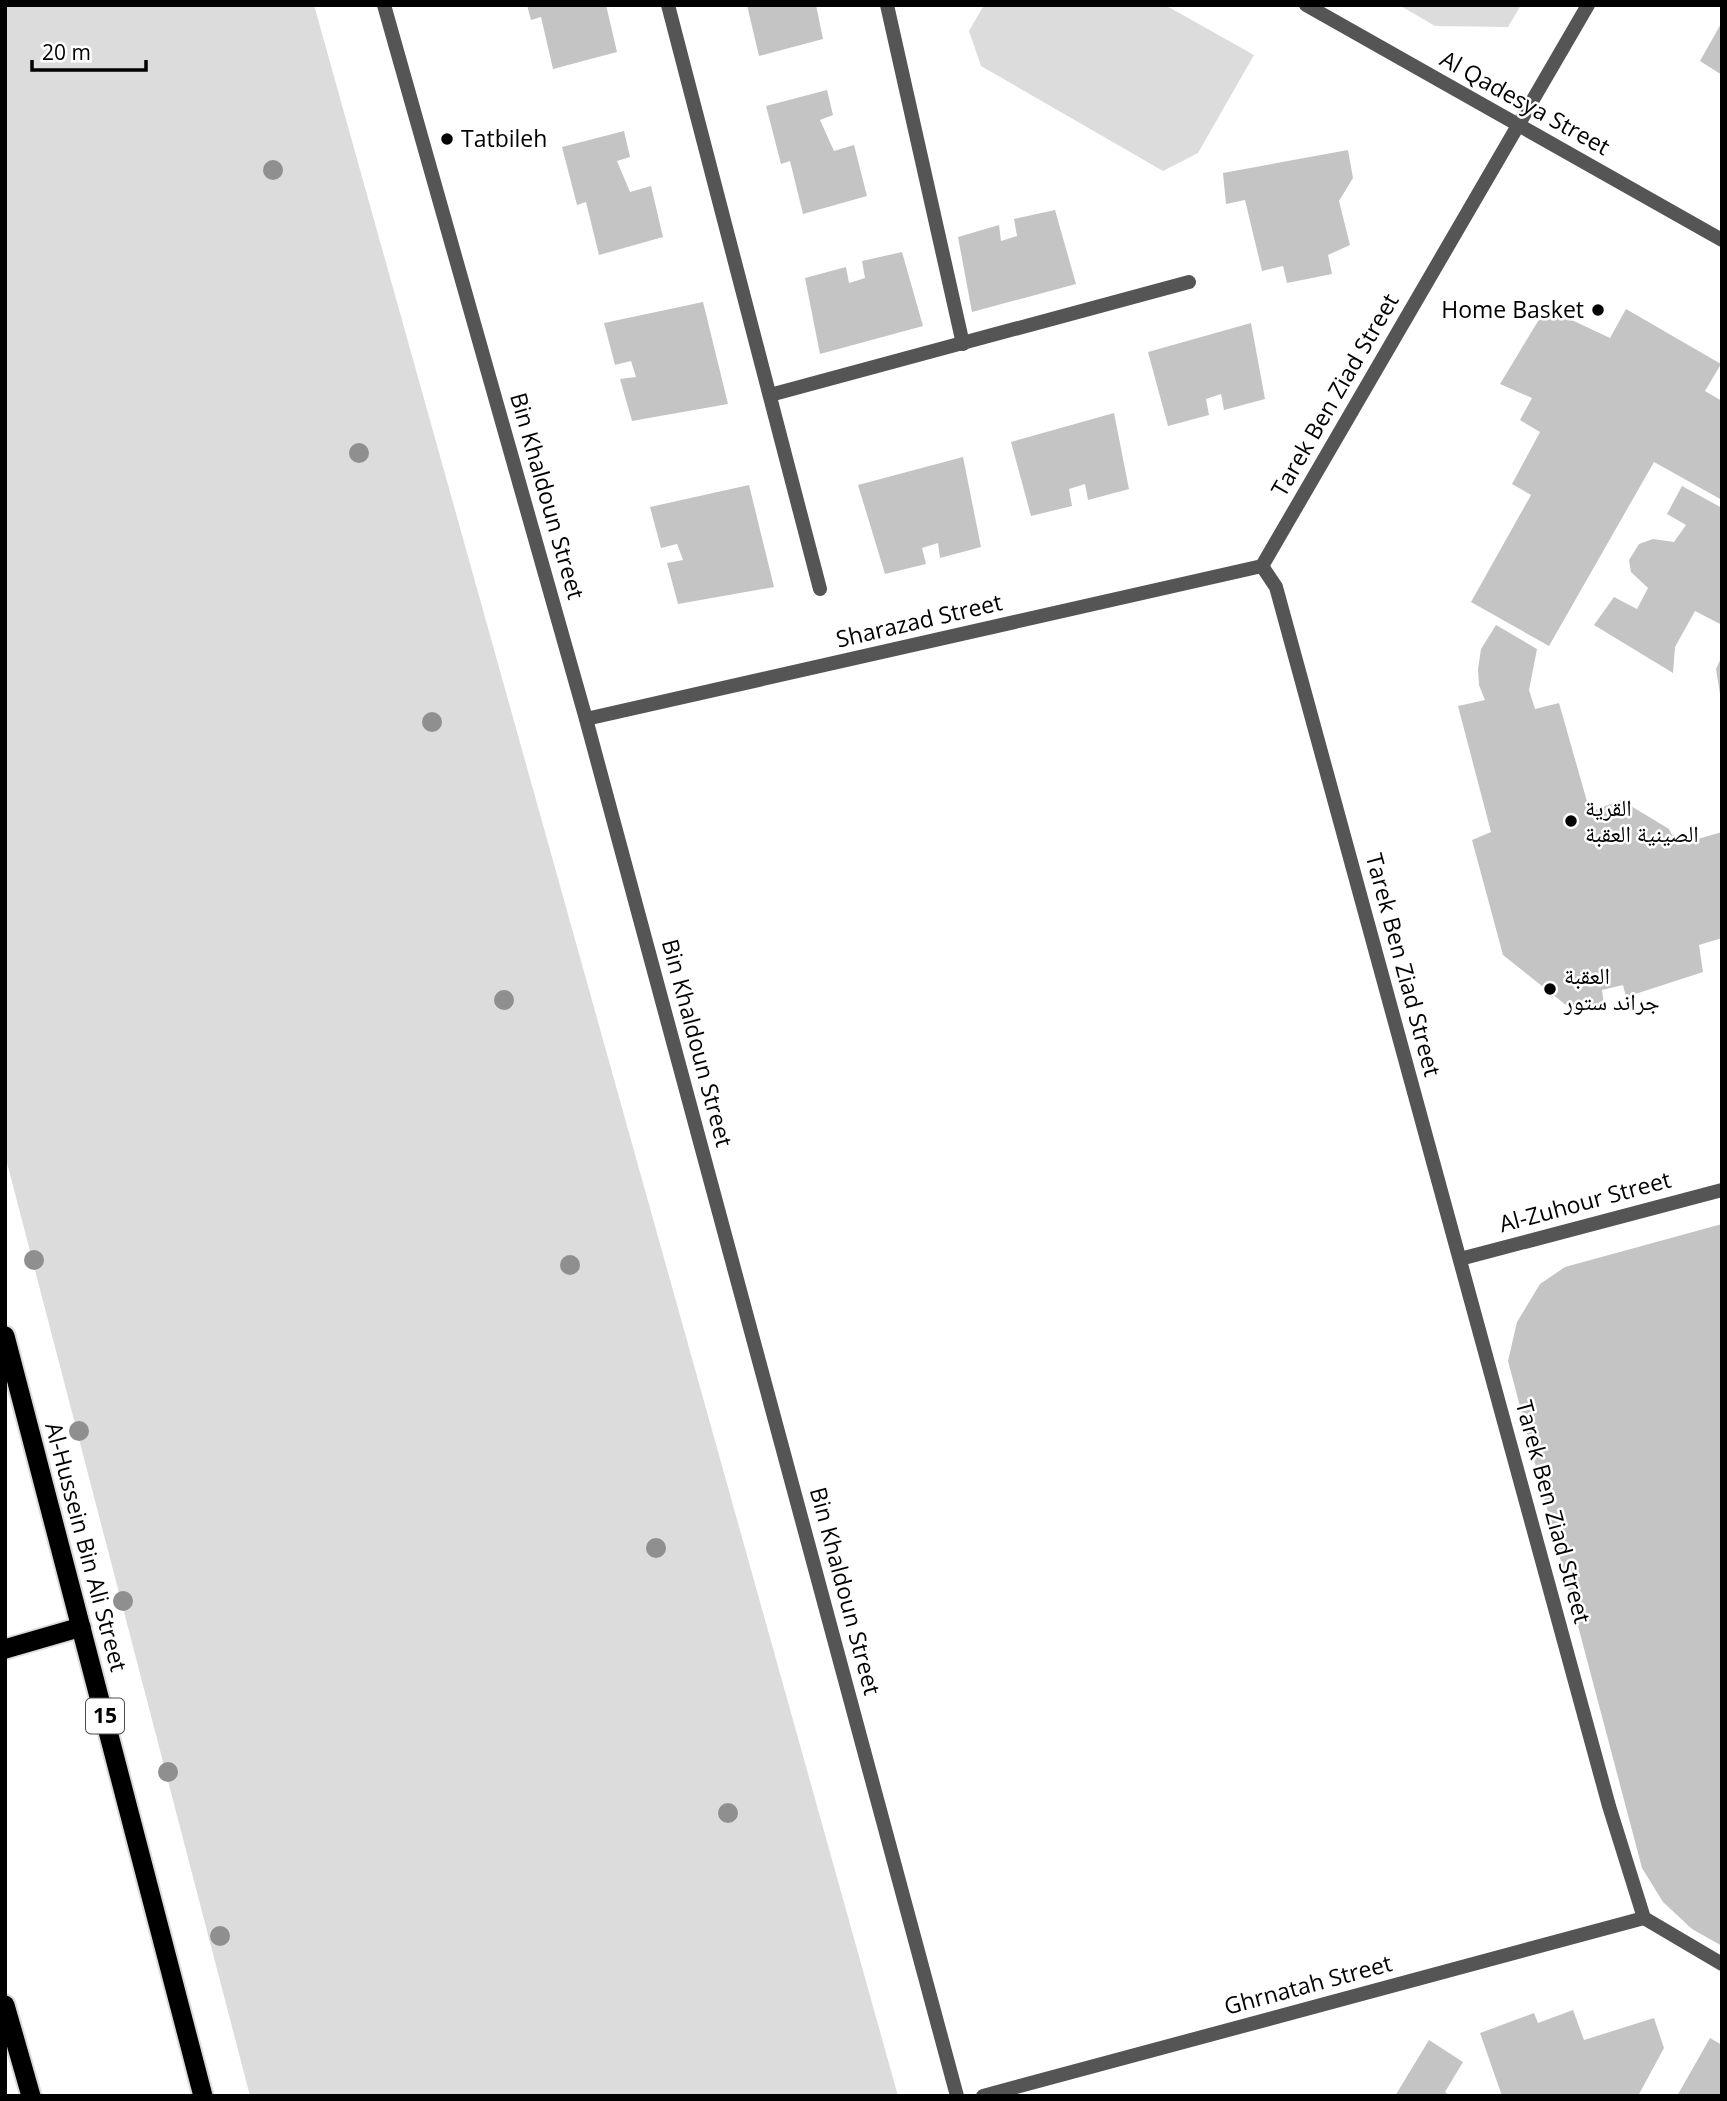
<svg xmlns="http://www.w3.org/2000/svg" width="1727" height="2101" font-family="'Open Sans','Noto Naskh Arabic',sans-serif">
	<rect width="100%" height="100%" fill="#fff"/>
	<g fill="#dcdcdc">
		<polygon points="5,5 314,5 898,2096 250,2096 5,1155"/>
		<polygon points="984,5 1165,5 1254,55 1198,153 1163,171 981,66 969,31"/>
		<polygon points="1399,5 1521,5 1508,27 1435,26"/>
	</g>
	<g fill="#c4c4c4">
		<polygon points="527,5 606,5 617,52 553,69 541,17 531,20"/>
		<polygon points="747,5 816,5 823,39 759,56"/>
		<polygon points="1722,22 1722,75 1700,61"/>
		<polygon points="827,90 833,115 820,120 834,151 854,145 867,196 803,214 790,161 781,164 766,106"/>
		<polygon points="624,131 630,157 617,161 630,192 651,186 663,237 599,255 586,202 577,205 562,147"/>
		<polygon points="1348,150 1353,178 1339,201 1350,245 1328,255 1332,274 1287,283 1283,266 1262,271 1245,200 1226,204 1223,173"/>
		<polygon points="1055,210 1076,284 972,312 958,237 999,225 1001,241 1017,236 1014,219"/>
		<polygon points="902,252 923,326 820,354 805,278 846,267 849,283 865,278 862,261"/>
		<polygon points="703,302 728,404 632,421 620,379 636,377 631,361 615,365 604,323"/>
		<polygon points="1546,308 1610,338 1626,309 1721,364 1705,391 1722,401 1722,500 1654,462 1549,646 1471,602 1531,495 1512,484 1540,432 1520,420 1532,398 1500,384"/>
		<polygon points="1251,323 1265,399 1224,410 1221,394 1206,399 1209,415 1168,426 1148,352"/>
		<polygon points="1114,413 1129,489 1088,500 1085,484 1069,489 1072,506 1031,516 1011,442"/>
		<polygon points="963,457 981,547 940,558 938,543 922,548 926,564 885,574 858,485"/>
		<polygon points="749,485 774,587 678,604 667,563 683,560 677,544 661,548 650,507"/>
		<polygon points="1682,486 1722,508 1722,625 1695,611 1675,647 1673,673 1594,625 1614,597 1637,609 1648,588 1631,572 1629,560 1639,544 1653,539 1674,542 1686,525 1667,514"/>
		<polygon points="1496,625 1537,649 1529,690 1535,709 1559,703 1590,812 1621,800 1669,829 1677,845 1722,832 1722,938 1699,945 1703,972 1626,997 1623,985 1602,990 1604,1004 1576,1013 1503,955 1472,840 1491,832 1458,706 1485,700 1479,685 1478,669 1481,649"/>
		<polygon points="1722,656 1722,694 1720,694 1716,669"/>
		<polygon points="1722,1224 1722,1946 1692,1929 1663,1902 1642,1868 1508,1361 1517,1322 1540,1284 1565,1267"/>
		<polygon points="1573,2010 1584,2040 1654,2018 1664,2048 1638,2096 1502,2096 1480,2033 1534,2013 1538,2023"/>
		<polygon points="1710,2038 1722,2045 1722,2096 1677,2096"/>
		<polygon points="1429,2040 1463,2062 1445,2092 1450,2096 1395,2096"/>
	</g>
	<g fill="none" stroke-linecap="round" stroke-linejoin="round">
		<defs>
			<g id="trunk">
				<polyline points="5,1336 203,2096"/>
				<polyline points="5,1649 81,1627"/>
				<polyline points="5,2005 31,2096"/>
			</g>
		</defs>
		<use href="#trunk" stroke="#dbdbdb" stroke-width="23"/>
		<g stroke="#555" stroke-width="14">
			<polyline points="668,5 820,589"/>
			<polyline points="887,5 963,344"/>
			<polyline points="1306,5 1722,240"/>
			<polyline points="770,395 1189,282"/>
			<polyline points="1262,566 1276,587 1609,1806 1644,1918 1722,1964"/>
			<polyline points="1262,566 1588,5"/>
			<polyline points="586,719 1262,566"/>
			<polyline points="1460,1259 1722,1190"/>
			<polyline points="983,2096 1644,1918"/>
		</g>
		<polyline stroke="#555" stroke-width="14" points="384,5 586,719 957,2096"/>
		<use href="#trunk" stroke="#000" stroke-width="19"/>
	</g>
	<g fill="#8f8f8f">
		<circle cx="273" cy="170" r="10"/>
		<circle cx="359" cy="453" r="10"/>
		<circle cx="432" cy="722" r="10"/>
		<circle cx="504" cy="1000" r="10"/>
		<circle cx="34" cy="1260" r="10"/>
		<circle cx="570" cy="1265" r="10"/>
		<circle cx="79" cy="1431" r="10"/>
		<circle cx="656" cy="1548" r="10"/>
		<circle cx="123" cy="1601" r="10"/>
		<circle cx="168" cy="1772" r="10"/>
		<circle cx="728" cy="1813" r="10"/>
		<circle cx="220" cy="1936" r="10"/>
	</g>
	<g fill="#000" stroke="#fff" stroke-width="2.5">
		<circle cx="447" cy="139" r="7"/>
		<circle cx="1598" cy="310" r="7"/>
		<circle cx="1571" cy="821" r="7"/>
		<circle cx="1550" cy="989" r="7"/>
	</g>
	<g text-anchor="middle" stroke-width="5" stroke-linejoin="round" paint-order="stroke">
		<rect fill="#fff" stroke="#4c4c4c" stroke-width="2" x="86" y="1698.5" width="38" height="35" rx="5"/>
		<g font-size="21" font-weight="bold" fill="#000">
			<text x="105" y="1723">15</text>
		</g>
		<g font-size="23" fill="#000" stroke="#fff">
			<text transform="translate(1525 103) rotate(29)" y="8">Al Qadesya Street</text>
			<text transform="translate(1335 395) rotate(-60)" y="8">Tarek Ben Ziad Street</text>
			<text transform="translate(547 496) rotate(74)" y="8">Bin Khaldoun Street</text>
			<text transform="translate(919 621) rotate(-13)" y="8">Sharazad Street</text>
			<text transform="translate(1403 965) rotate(75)" y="8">Tarek Ben Ziad Street</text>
			<text transform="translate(697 1043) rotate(75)" y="8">Bin Khaldoun Street</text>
			<text transform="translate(1585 1202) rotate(-15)" y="8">Al-Zuhour Street</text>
			<text transform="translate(1553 1512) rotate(75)" y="8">Tarek Ben Ziad Street</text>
			<text transform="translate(86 1547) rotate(75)" y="8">Al-Hussein Bin Ali Street</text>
			<text transform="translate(845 1591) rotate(75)" y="8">Bin Khaldoun Street</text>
			<text transform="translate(1308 1985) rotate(-15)" y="8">Ghrnatah Street</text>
		</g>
		<g font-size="23" fill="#000" stroke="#fff" text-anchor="start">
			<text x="461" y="147">Tatbileh</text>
			<text x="1584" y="318" text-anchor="end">Home Basket</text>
			<text x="1585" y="816">القرية<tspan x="1585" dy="26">الصينية العقبة</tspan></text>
			<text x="1564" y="984">العقبة<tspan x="1564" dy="26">جراند ستور</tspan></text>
		</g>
	</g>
	<rect width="1727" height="2101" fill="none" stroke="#000000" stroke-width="14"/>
	<path d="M32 60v10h114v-10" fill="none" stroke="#000000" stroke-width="3.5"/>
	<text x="42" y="60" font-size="21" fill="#000000" stroke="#ffffff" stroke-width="5" paint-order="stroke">20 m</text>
</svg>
